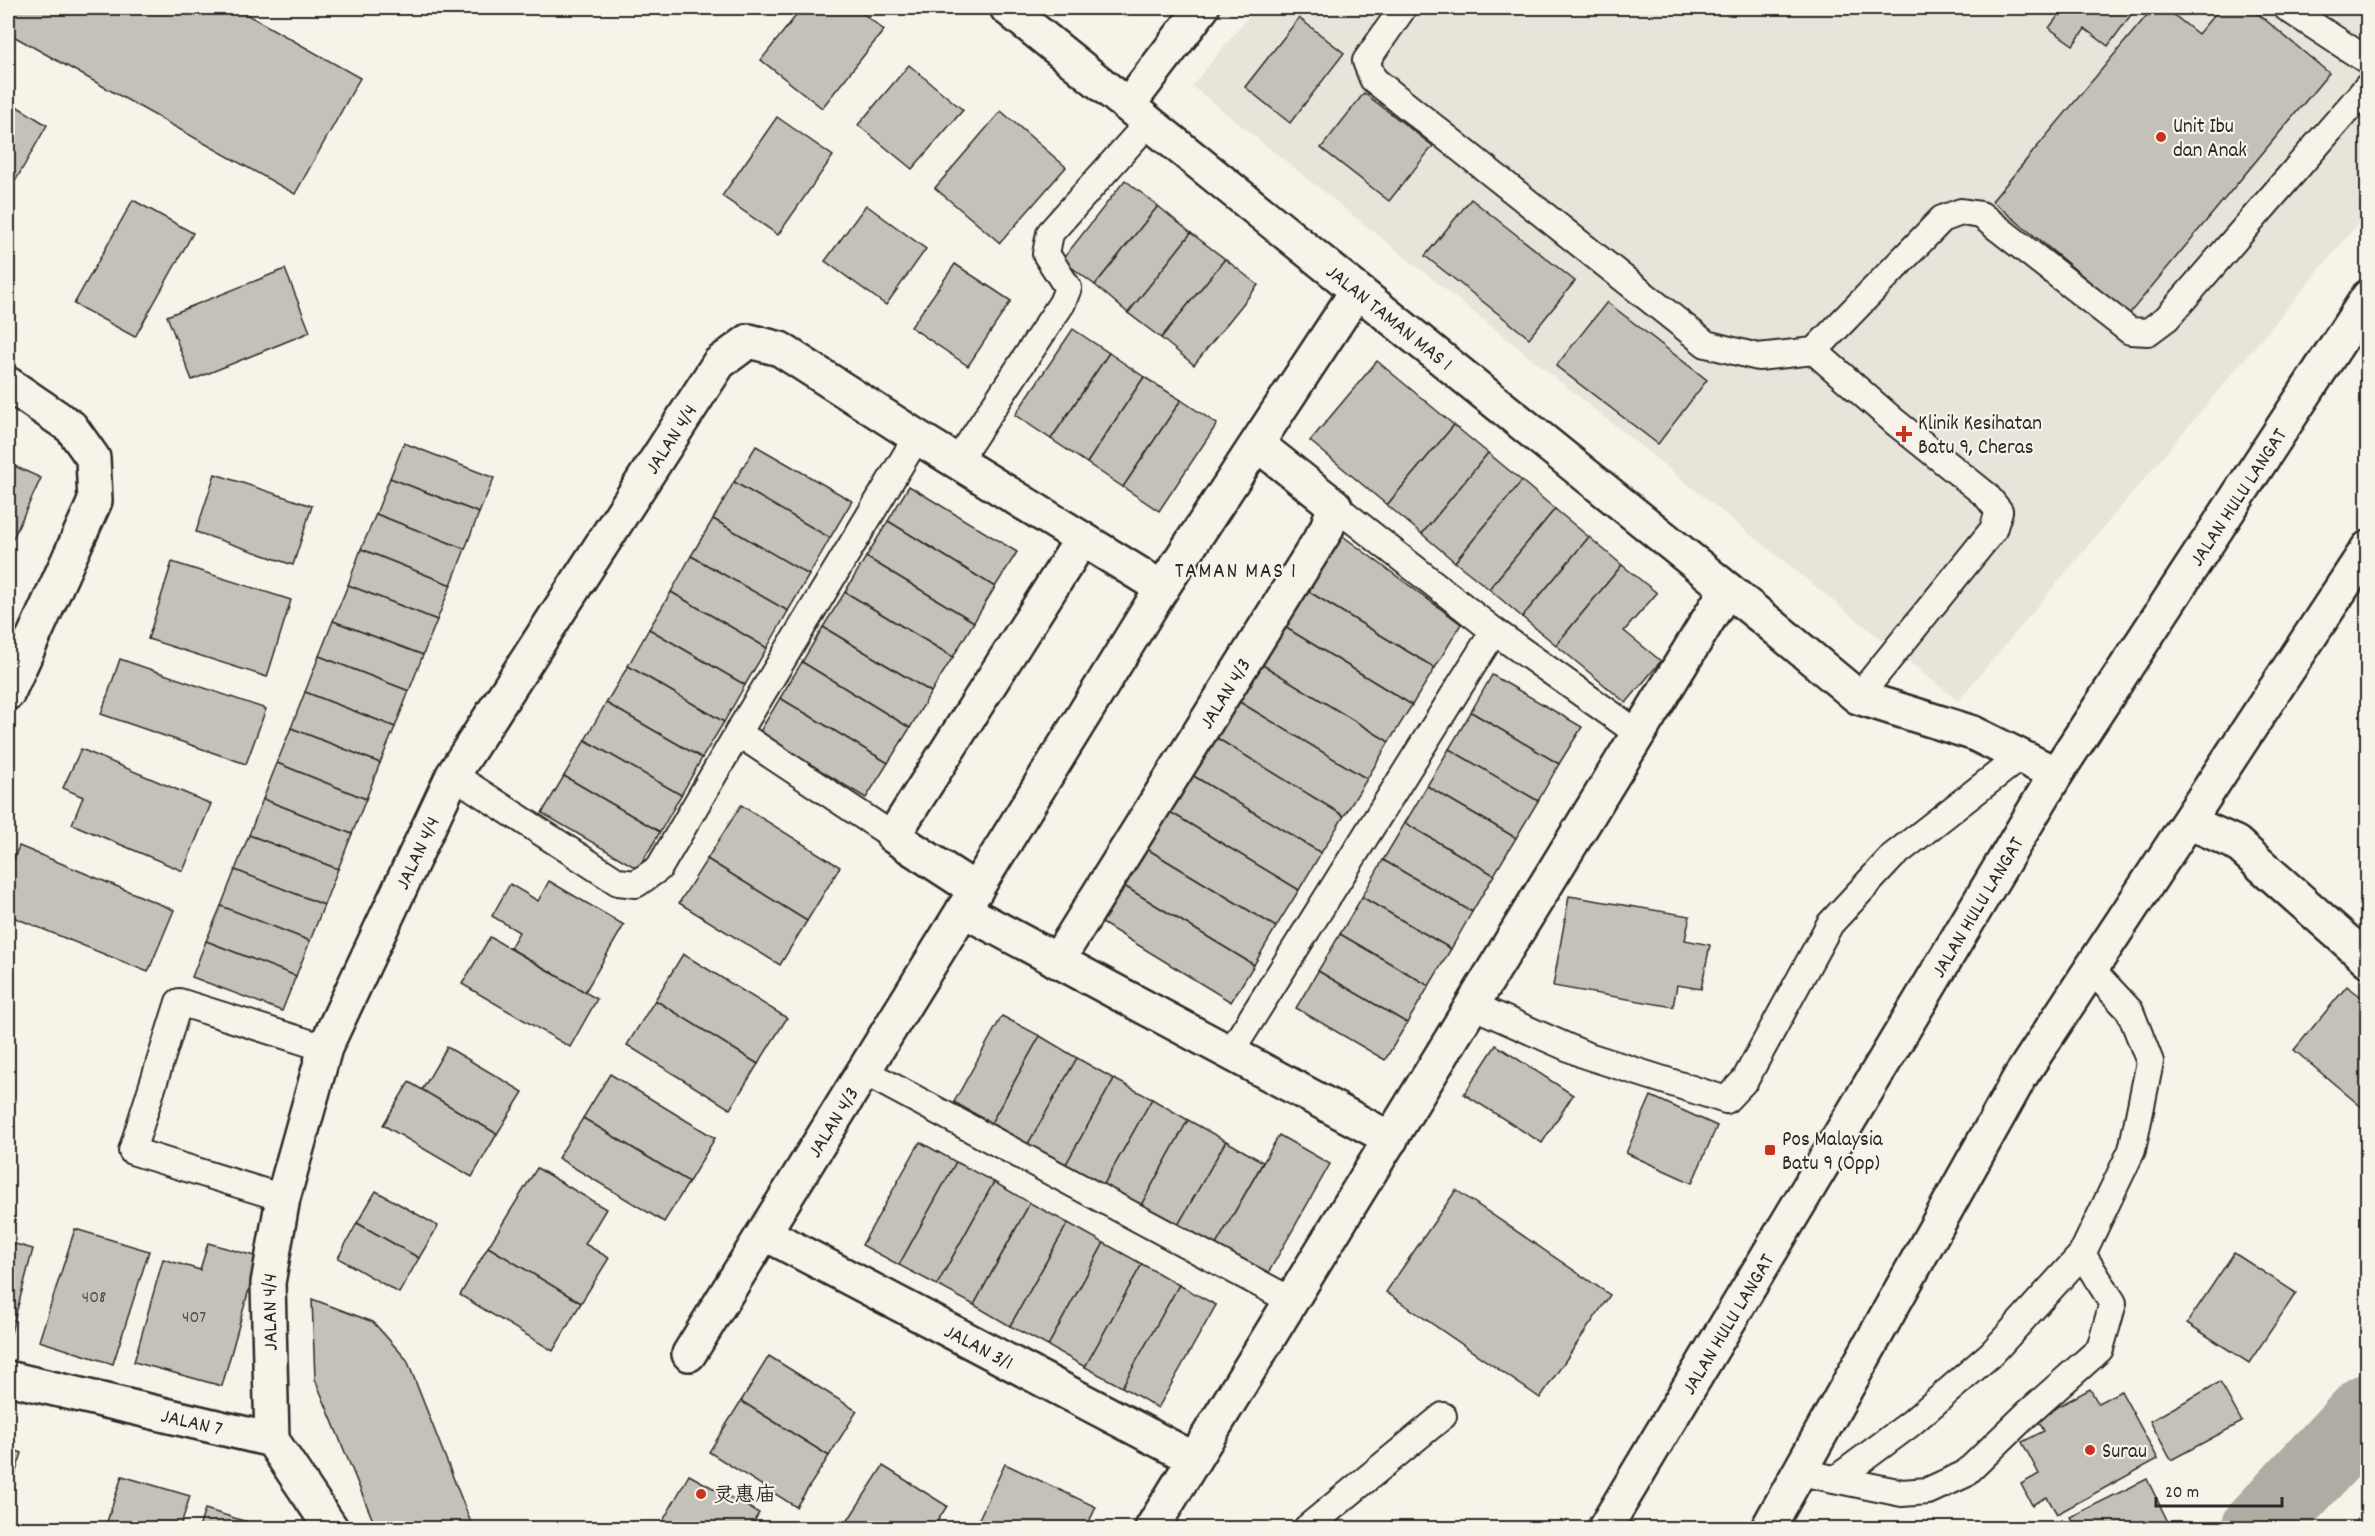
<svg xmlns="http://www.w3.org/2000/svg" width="2375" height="1536" font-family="Dekko,'LXGW WenKai TC',sans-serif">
	<rect width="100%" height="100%" fill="#f7f3e8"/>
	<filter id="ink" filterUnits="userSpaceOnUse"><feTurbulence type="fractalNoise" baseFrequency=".0167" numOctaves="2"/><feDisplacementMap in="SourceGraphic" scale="12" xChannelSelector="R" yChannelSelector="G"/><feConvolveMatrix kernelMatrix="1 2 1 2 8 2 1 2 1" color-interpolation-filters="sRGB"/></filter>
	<g filter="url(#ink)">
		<polygon fill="#e8e4da" points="1255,8 2367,8 2367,213 1958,701 1192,86"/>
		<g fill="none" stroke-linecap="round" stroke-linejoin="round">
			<polyline stroke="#afaca4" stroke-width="75" points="2259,1528 2368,1411"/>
		</g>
		<g fill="#c4c1b9" stroke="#2b2b2b" stroke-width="1.5">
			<polygon points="8,8 235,8 360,78 295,194 8,33"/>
			<polygon points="802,8 856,8 884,30 822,108 761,60"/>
			<polygon points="2054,8 2136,8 2108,46 2085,29 2073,45 2049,28 2061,12"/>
			<polygon points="2153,8 2165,8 2198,34 2220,8 2251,8 2329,73 2129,314 1992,201"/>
			<polygon points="1299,18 1344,53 1290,123 1245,87"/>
			<polygon points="909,65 963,110 912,169 858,125"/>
			<polygon points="1364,93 1433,146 1389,201 1321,148"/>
			<polygon points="8,101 47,125 8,194"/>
			<polygon points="1001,111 1066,167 1000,243 935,188"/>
			<polygon points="777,117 833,156 778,235 722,196"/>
			<polygon points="1125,180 1158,206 1095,285 1062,260"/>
			<polygon points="1471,199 1575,281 1529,338 1425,256"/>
			<polygon points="133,200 193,233 135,337 74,304"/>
			<polygon points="866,205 926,249 886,305 825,261"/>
			<polygon points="1158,206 1191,233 1128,313 1095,285"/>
			<polygon points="1191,233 1225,259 1161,338 1128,313"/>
			<polygon points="1225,259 1258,285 1194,365 1161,338"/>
			<polygon points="955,264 1011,301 968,366 911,327"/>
			<polygon points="285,269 310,332 192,380 167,316"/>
			<polygon points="1607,302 1707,380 1658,444 1556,366"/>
			<polygon points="1073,329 1109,353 1051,439 1015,415"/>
			<polygon points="1109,353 1144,377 1087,463 1051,439"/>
			<polygon points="1377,361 1454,425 1387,505 1310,441"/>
			<polygon points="1144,377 1181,400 1123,487 1087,463"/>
			<polygon points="1181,400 1217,424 1159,511 1123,487"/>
			<polygon points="1454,425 1488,453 1422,534 1387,505"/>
			<polygon points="404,443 494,478 479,513 390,478"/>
			<polygon points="756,446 852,501 830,538 734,482"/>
			<polygon points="1488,453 1522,481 1455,562 1422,534"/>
			<polygon points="8,463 41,478 9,547 8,546"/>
			<polygon points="215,474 312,506 293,565 196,532"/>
			<polygon points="390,478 479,513 465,549 376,514"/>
			<polygon points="1522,481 1555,509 1489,589 1455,562"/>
			<polygon points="734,482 830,538 809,575 713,519"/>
			<polygon points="909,486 1017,552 995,587 888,521"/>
			<polygon points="1555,509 1589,537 1522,617 1489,589"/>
			<polygon points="376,514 465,549 451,585 361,549"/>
			<polygon points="713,519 809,575 788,611 691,556"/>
			<polygon points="888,521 995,587 974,622 866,557"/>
			<polygon points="1340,534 1461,624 1435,668 1306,590"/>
			<polygon points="1589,537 1622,565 1556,645 1522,617"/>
			<polygon points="361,549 451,585 437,620 348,585"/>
			<polygon points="691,556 788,611 767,648 671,592"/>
			<polygon points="866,557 974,622 953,657 845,592"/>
			<polygon points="172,562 291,600 267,677 148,639"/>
			<polygon points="1622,565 1657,593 1624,631 1661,661 1626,703 1556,645"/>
			<polygon points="348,585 437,620 423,655 333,621"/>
			<polygon points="1306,590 1435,668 1412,705 1283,626"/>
			<polygon points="671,592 767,648 745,685 649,629"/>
			<polygon points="845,592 953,657 931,692 823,627"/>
			<polygon points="333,621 423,655 409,691 319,656"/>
			<polygon points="1283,626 1412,705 1389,742 1261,664"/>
			<polygon points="823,627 931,692 910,728 802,662"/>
			<polygon points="649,629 745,685 724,722 628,666"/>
			<polygon points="319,656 409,691 395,727 305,692"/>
			<polygon points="120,659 266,709 246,764 101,714"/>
			<polygon points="802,662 910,728 888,763 780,698"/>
			<polygon points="1261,664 1389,742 1367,779 1238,701"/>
			<polygon points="628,666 724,722 702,758 606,703"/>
			<polygon points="1492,675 1582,727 1559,764 1471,712"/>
			<polygon points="305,692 395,727 380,763 291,728"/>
			<polygon points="780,698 888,763 866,798 759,733"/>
			<polygon points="1238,701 1367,779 1344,816 1215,737"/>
			<polygon points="606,703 702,758 681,795 585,740"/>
			<polygon points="1471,712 1559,764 1538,801 1449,749"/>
			<polygon points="291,728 380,763 366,799 277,763"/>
			<polygon points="1215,737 1344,816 1321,853 1192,775"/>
			<polygon points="585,740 681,795 660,832 564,776"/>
			<polygon points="81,749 211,804 183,871 72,824 83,797 63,788"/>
			<polygon points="1449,749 1538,801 1516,838 1427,786"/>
			<polygon points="277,763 366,799 352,834 263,799"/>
			<polygon points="1192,775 1321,853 1299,890 1170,812"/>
			<polygon points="564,776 660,832 638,869 542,813"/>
			<polygon points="1427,786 1516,838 1494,875 1405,823"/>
			<polygon points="263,799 352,834 338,869 249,835"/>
			<polygon points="741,805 840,867 807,921 707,859"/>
			<polygon points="1170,812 1299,890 1276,927 1147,849"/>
			<polygon points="1405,823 1494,875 1472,912 1383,860"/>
			<polygon points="249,835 338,869 324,905 235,870"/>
			<polygon points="19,846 174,910 148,972 8,915 8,873"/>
			<polygon points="1147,849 1276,927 1254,965 1124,886"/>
			<polygon points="707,859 807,921 780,965 679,903"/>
			<polygon points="1383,860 1472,912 1451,949 1362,897"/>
			<polygon points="235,870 324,905 310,941 221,906"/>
			<polygon points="549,881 624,925 585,992 510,948 519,932 492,916 510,884 538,901"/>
			<polygon points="1124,886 1254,965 1231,1002 1102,923"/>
			<polygon points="1569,896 1690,916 1685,940 1710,945 1701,989 1677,985 1673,1007 1553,986"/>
			<polygon points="1362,897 1451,949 1429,986 1340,934"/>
			<polygon points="221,906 310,941 296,976 206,941"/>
			<polygon points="1340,934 1429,986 1407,1023 1318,971"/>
			<polygon points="490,937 597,999 570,1047 462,984"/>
			<polygon points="206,941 296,976 282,1011 192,977"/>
			<polygon points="683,954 787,1018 758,1064 655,1000"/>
			<polygon points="1318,971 1407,1023 1385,1060 1296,1008"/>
			<polygon points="2347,986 2368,1002 2368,1105 2364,1109 2294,1050"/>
			<polygon points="655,1000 758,1064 730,1109 627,1045"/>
			<polygon points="1002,1016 1040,1036 991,1123 954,1102"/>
			<polygon points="1040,1036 1077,1058 1028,1144 991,1123"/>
			<polygon points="1496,1045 1573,1095 1542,1143 1464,1094"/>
			<polygon points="447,1047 523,1092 497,1134 422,1090"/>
			<polygon points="1077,1058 1114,1079 1066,1164 1028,1144"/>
			<polygon points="610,1074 715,1138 689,1182 583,1118"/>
			<polygon points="1114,1079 1152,1099 1103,1186 1066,1164"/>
			<polygon points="409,1082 497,1134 472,1177 383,1125"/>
			<polygon points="1651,1096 1717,1126 1692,1183 1626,1153"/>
			<polygon points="1152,1099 1188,1120 1140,1207 1103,1186"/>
			<polygon points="583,1118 689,1182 664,1222 558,1158"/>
			<polygon points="1188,1120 1226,1141 1177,1227 1140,1207"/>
			<polygon points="1279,1135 1330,1164 1266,1277 1214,1248"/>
			<polygon points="1226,1141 1263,1162 1214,1248 1177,1227"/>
			<polygon points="920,1142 956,1162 899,1265 862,1245"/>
			<polygon points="956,1162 994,1182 937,1285 899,1265"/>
			<polygon points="537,1168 606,1209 585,1244 609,1258 581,1303 488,1247"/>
			<polygon points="994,1182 1030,1203 974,1305 937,1285"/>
			<polygon points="1456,1190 1610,1295 1540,1398 1386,1292"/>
			<polygon points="376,1191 438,1226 419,1258 357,1223"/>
			<polygon points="1030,1203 1068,1223 1010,1326 974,1305"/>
			<polygon points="357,1223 419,1258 399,1293 338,1258"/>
			<polygon points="1068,1223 1104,1243 1048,1346 1010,1326"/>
			<polygon points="75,1229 149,1251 113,1364 39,1341"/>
			<polygon points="8,1242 33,1249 8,1344"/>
			<polygon points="208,1243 258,1257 222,1386 134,1362 163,1259 200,1270"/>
			<polygon points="1104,1243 1142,1264 1085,1367 1048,1346"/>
			<polygon points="488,1247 581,1303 553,1351 460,1295"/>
			<polygon points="2234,1253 2296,1293 2249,1363 2187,1323"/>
			<polygon points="1142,1264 1179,1285 1122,1387 1085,1367"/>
			<polygon points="1179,1285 1216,1305 1158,1408 1122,1387"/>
			<polygon points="312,1299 373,1322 407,1360 473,1528 376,1528 315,1379"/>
			<polygon points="769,1356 857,1411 829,1456 741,1401"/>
			<polygon points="2220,1382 2242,1422 2171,1460 2150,1421"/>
			<polygon points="2090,1389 2098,1403 2121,1391 2158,1459 2057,1514 2047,1497 2032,1505 2021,1484 2039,1474 2022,1442 2044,1431 2037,1418"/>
			<polygon points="741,1401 829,1456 796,1507 709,1452"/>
			<polygon points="8,1448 22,1453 8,1496"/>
			<polygon points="1005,1464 1096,1507 1086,1528 983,1528 976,1525"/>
			<polygon points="883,1466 947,1506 933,1528 843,1528"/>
			<polygon points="689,1475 759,1513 750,1528 659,1528"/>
			<polygon points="122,1476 190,1496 180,1528 105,1528"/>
			<polygon points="2147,1479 2171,1528 2076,1528 2070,1517"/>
			<polygon points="205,1509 267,1528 199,1528"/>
			<polygon points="2368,1510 2368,1528 2349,1528"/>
			<polygon points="2062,1520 2066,1528 2045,1528"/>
		</g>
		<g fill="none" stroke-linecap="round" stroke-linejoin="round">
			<defs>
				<g id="service">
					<polyline points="1403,8 1366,61 1373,79 1706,344 1758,357 1814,351 1942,219 1961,212 1981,215 2130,331 2148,332 2167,318 2368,86"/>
					<polyline points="2287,8 2368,61"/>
					<polyline points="1814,351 1895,422 1986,495 1999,511 1993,530 1858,697"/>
					<polyline points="957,462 1062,303 1068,288 1046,254 1050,233 1149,122"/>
					<polyline points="1335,506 1494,631"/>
					<polyline points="738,733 917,437"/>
					<polyline points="453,775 618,882 636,884 659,868 738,733 893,836"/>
					<polyline points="1472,1005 1585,1055 1726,1100 1745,1080 1830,924 1893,856 2021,756"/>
					<polyline points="1230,1053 1494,631 1639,734"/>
					<polyline points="863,1071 1292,1301"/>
					<polyline points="283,1198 132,1151 179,1002 325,1048"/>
					<polyline points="1800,1472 1902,1493 1928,1491 1965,1474 2027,1414 2100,1349 2113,1303 2082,1254"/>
					<polyline points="1836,1479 1910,1424 1992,1353 2082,1254 2132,1150 2150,1062 2130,1011 2091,969"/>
					<polyline points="1307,1528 1443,1416"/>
				</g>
				<g id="minor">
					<path id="s1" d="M1007 8 1773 626 1858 697 1973 733 2056 774"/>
					<polyline points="1128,105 1202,8"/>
					<polyline points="8,384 71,427 93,458 95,501 8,693"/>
					<polyline points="2189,822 2236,843 2368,960"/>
					<polyline points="976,890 893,836 1082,539"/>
					<polyline points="963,910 1391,1139"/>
					<path id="s2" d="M1057 961 1326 530 1335 506 1257 444"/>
					<path id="s3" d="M764 1233 1194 1459"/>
					<path id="s4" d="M689 1354 1162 588 1357 291"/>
					<path id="s5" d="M8 1378 272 1440 331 1528"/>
					<path id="s6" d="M272 1440 268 1283 283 1198 325 1048 453 775 719 363 749 341 780 349 917 437 1162 588"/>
					<polyline points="1152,1528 1727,589"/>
				</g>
				<g id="secondary">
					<path id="s7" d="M1605 1528 2056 774 2368 297"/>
					<polyline points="1768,1528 2020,1077 2368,548"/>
				</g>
			</defs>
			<use href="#service" stroke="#2b2b2b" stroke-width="30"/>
			<use href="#minor" stroke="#2b2b2b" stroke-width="38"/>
			<use href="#secondary" stroke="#2b2b2b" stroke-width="38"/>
			<use href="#service" stroke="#f7f3e8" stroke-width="26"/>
			<use href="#minor" stroke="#f7f3e8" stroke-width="33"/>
			<use href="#secondary" stroke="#f7f3e8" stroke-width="33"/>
		</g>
	</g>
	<g fill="#c8321e" stroke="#f7f3e8" stroke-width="2">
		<circle cx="2161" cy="137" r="6"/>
		<path d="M1901 425h6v6h6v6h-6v6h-6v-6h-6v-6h6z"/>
		<rect x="1764" y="1144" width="12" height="12" rx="3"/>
		<circle cx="2090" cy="1450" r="6"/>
		<circle cx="701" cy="1494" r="6"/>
	</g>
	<g text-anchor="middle" stroke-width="4.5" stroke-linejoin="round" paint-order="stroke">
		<g font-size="18" fill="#51504e">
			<text x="94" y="1302">408</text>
			<text x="194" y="1322">407</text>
		</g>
		<g font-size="21" fill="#2b2b2b" stroke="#f7f3e8" text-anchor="start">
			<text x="2173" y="132">Unit Ibu<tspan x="2173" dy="24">dan Anak</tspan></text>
			<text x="1918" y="429">Klinik Kesihatan<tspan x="1918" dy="24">Batu 9, Cheras</tspan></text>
			<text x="1782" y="1145">Pos Malaysia<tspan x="1782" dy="24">Batu 9 (Opp)</tspan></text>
			<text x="2102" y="1457">Surau</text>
			<text x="713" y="1501">灵惠庙</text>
		</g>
		<g font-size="21" fill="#2b2b2b" stroke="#f7f3e8">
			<text dy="7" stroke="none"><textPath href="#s1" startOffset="492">JALAN TAMAN MAS 1</textPath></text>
			<text dy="7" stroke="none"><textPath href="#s6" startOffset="1101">JALAN 4/4</textPath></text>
			<text dy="7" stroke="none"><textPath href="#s7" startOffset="1210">JALAN HULU LANGAT</textPath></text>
			<text dy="7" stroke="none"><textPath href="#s2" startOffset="316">JALAN 4/3</textPath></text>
			<text dy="7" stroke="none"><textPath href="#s6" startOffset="615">JALAN 4/4</textPath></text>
			<text dy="7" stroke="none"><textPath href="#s7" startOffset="724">JALAN HULU LANGAT</textPath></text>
			<text dy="7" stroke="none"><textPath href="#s4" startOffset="273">JALAN 4/3</textPath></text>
			<text dy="7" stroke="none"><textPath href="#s6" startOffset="128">JALAN 4/4</textPath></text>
			<text dy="7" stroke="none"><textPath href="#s7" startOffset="238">JALAN HULU LANGAT</textPath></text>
			<text dy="7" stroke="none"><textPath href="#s3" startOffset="243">JALAN 3/1</textPath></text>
			<text dy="7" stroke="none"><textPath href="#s5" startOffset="189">JALAN 7</textPath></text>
		</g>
		<g font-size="22" letter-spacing="1.5" fill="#2b2b2b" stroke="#f7f3e8">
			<text x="1236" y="577">TAMAN MAS 1</text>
		</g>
	</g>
	<rect width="2375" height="1536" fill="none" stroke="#f7f3e8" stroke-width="30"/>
	<rect x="15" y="15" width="2345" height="1506" fill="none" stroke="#2b2b2b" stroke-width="2" filter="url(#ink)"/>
	<path d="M2156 1497v9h126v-9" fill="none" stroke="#2b2b2b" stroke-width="3"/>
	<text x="2165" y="1497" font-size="18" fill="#2b2b2b" stroke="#f7f3e8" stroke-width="4.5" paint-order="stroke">20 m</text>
</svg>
